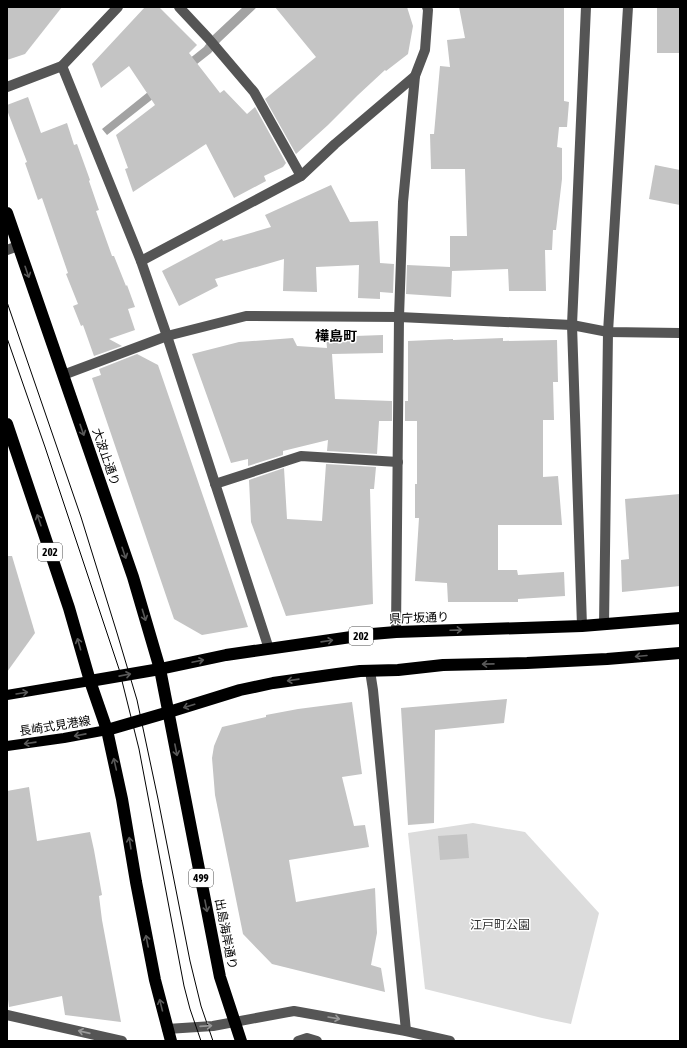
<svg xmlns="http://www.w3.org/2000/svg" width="687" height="1048" font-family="'Asap Condensed','Noto Sans JP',sans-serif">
	<rect width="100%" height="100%" fill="#fff"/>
	<polygon fill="#dcdcdc" points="473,823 525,832 599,913 571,1024 542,1018 425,989 408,833"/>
	<polygon fill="#a3a3a3" points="243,7 257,7 220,42 211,53 107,135 102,129 204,47 212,36"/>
	<g fill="#c4c4c4">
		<polygon points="7,7 62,7 25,54 7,60"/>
		<polygon points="145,7 159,7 197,45 189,53 220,93 224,90 247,114 255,107 286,163 283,167 264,176 266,181 234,198 206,144 133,192 125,169 128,168 116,135 155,105 129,66 101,88 92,64"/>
		<polygon points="275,7 407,7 413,26 408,54 386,71 385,70 358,95 328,125 296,154 265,99 316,57"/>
		<polygon points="459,7 564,7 564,101 569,102 567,127 559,127 557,147 562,148 562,179 556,230 553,230 552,250 545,250 546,291 509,291 508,269 452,271 451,297 406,294 407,265 450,267 450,236 467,236 465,169 431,169 430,134 434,134 440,66 450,67 447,40 465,38"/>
		<rect x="657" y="7" width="23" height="46"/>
		<polygon points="28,97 41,133 67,123 74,145 77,144 90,180 89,181 99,210 96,211 112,256 114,256 126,286 127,285 135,307 128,309 135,330 109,339 122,346 94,356 83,325 81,326 73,306 78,304 66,274 68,273 42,198 38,200 25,163 27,162 7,110 7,105"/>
		<polygon points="655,165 680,170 680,205 649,199"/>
		<polygon points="331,185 350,222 378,221 380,263 394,264 393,293 380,292 380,299 358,298 359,265 316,267 317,292 283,291 284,259 215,279 218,286 179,306 162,271 222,239 223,241 271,227 265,215"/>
		<polygon points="383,335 383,353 332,354 335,399 392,401 392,421 379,421 377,454 327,451 328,440 283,451 283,455 248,466 248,459 231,463 192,354 239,342 293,338 297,346 327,348 326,337"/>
		<polygon points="503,338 503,341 557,340 558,382 553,382 554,420 543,420 543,477 558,476 562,525 498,525 498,570 517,570 518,575 564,572 565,596 518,599 518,602 448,602 447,583 415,581 419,518 415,518 415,484 417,484 417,421 405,421 405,401 408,401 408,341 453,339 453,340"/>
		<polygon points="137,354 158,365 248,627 202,635 174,619 92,378 101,375 99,369"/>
		<polygon points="326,464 376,467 374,489 370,489 373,604 286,616 251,522 249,480 284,468 287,519 322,521"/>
		<polygon points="680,494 680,586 622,592 621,560 629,559 625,499"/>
		<polygon points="7,556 12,556 35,633 7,672"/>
		<polygon points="507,699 504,723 435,730 434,823 408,825 401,708"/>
		<polygon points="352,702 362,774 342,777 354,826 365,825 369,847 289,860 296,902 375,888 377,933 371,965 381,968 385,992 272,964 243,934 215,795 212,758 214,746 222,727 266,717 266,715 298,709"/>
		<polygon points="29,787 37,841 90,832 94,850 102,895 99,896 102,920 121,1022 65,1015 62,996 9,1007 7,992 7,791"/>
		<polygon points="467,834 469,858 440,860 438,836"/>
	</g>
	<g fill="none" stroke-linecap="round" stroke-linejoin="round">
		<g stroke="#555" stroke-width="10">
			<polyline points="179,7 208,38 254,92 301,176"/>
			<polyline points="62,66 141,261 167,336 269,649"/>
			<polyline points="7,87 62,66 118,7"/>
			<polyline points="7,250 18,246"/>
			<polyline points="141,261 301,176 335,144 415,76 425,50 428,10 427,7"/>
			<polyline points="63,375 167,336 246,316 399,317 572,325 608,332 680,333"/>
			<polyline points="215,484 301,456 398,462"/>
			<polyline points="604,625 608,332 628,7"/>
			<polyline points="582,626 572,325 586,7"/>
			<polyline points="396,632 399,317 403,202 415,76"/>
			<polyline points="370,671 373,690 406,1031"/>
			<polyline points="7,1015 122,1041"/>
			<polyline points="167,1029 213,1026 294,1011 406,1031 450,1041"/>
			<polyline points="298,1041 307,1038 317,1041"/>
		</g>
		<g stroke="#000" stroke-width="10">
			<polyline points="7,695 90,681"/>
			<polyline points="7,746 64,738 107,730"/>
		</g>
		<g stroke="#000" stroke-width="12">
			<polyline points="7,213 133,577 160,669 220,977 241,1041"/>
			<polyline points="7,424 69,608 90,681 107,730 122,799 136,882 155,980 171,1041"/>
			<polyline points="90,681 160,669 226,655 372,634 396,632 582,626 680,618"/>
			<polyline points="107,730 169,712 240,690 273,683 337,674 360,671 398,670 443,665 527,663 607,659 680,653"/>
		</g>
		<g stroke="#000" stroke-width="1">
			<polyline points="7,302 81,517 117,633 137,700 158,799 190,961 201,1006 213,1041"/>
			<polyline points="7,338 45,447 119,669 139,749 184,986 190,1009 201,1041"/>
		</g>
	</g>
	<defs><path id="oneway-shaft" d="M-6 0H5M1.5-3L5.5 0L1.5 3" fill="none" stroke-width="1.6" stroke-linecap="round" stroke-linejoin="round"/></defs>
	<g stroke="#595959">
		<use href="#oneway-shaft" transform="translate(27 272) rotate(71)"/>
		<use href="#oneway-shaft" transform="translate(82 430) rotate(71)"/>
		<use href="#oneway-shaft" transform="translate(39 520) rotate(-109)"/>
		<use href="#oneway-shaft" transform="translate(124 553) rotate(71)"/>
		<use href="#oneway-shaft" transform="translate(144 615) rotate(73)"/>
		<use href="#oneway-shaft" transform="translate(456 630) rotate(-2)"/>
		<use href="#oneway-shaft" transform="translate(327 641) rotate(-8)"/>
		<use href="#oneway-shaft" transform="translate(79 644) rotate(-106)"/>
		<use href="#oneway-shaft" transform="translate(641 656) rotate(175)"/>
		<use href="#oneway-shaft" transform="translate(198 661) rotate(-12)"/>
		<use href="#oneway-shaft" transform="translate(488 664) rotate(179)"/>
		<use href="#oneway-shaft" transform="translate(125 675) rotate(-11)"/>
		<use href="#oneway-shaft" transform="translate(293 680) rotate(172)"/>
		<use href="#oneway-shaft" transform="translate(22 693) rotate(-9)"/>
		<use href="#oneway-shaft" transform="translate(189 706) rotate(163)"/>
		<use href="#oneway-shaft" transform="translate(80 735) rotate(169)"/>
		<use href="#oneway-shaft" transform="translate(30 743) rotate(172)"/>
		<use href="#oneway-shaft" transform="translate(176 750) rotate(79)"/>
		<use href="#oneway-shaft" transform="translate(115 764) rotate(-103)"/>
		<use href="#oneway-shaft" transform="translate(130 843) rotate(-99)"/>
		<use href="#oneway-shaft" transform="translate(206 906) rotate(79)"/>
		<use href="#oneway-shaft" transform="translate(147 941) rotate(-101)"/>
		<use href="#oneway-shaft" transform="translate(161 1005) rotate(-104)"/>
	</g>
	<g stroke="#999">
		<use href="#oneway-shaft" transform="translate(334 1018) rotate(10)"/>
		<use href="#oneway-shaft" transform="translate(206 1026) rotate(-4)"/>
		<use href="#oneway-shaft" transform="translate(84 1032) rotate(-167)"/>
	</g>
	<g text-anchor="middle" stroke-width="3" stroke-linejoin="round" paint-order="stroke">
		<g fill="#fff" stroke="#4c4c4c" stroke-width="1">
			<rect x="38" y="543" width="24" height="18" rx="3"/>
			<rect x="349" y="627" width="24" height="18" rx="3"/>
			<rect x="189" y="869" width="24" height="18" rx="3"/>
		</g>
		<g font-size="11" font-weight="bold" fill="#000">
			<text x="50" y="556">202</text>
			<text x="361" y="640">202</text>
			<text x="201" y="882">499</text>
		</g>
		<g font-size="12" fill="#000" stroke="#fff">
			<text transform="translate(106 457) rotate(71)" y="4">大波止通り</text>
			<text transform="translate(419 618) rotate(-2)" y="4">県庁坂通り</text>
			<text transform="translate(55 726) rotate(-9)" y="4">長崎式見港線</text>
			<text transform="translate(226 934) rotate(79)" y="4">出島海岸通り</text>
		</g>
		<g font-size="12" fill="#333" stroke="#fff">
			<text x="500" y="929">江戸町公園</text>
		</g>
		<g font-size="14" font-weight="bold" fill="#000" stroke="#fff">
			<text x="336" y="341">樺島町</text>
		</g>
	</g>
	<rect width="687" height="1048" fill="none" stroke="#000000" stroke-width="16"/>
</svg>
